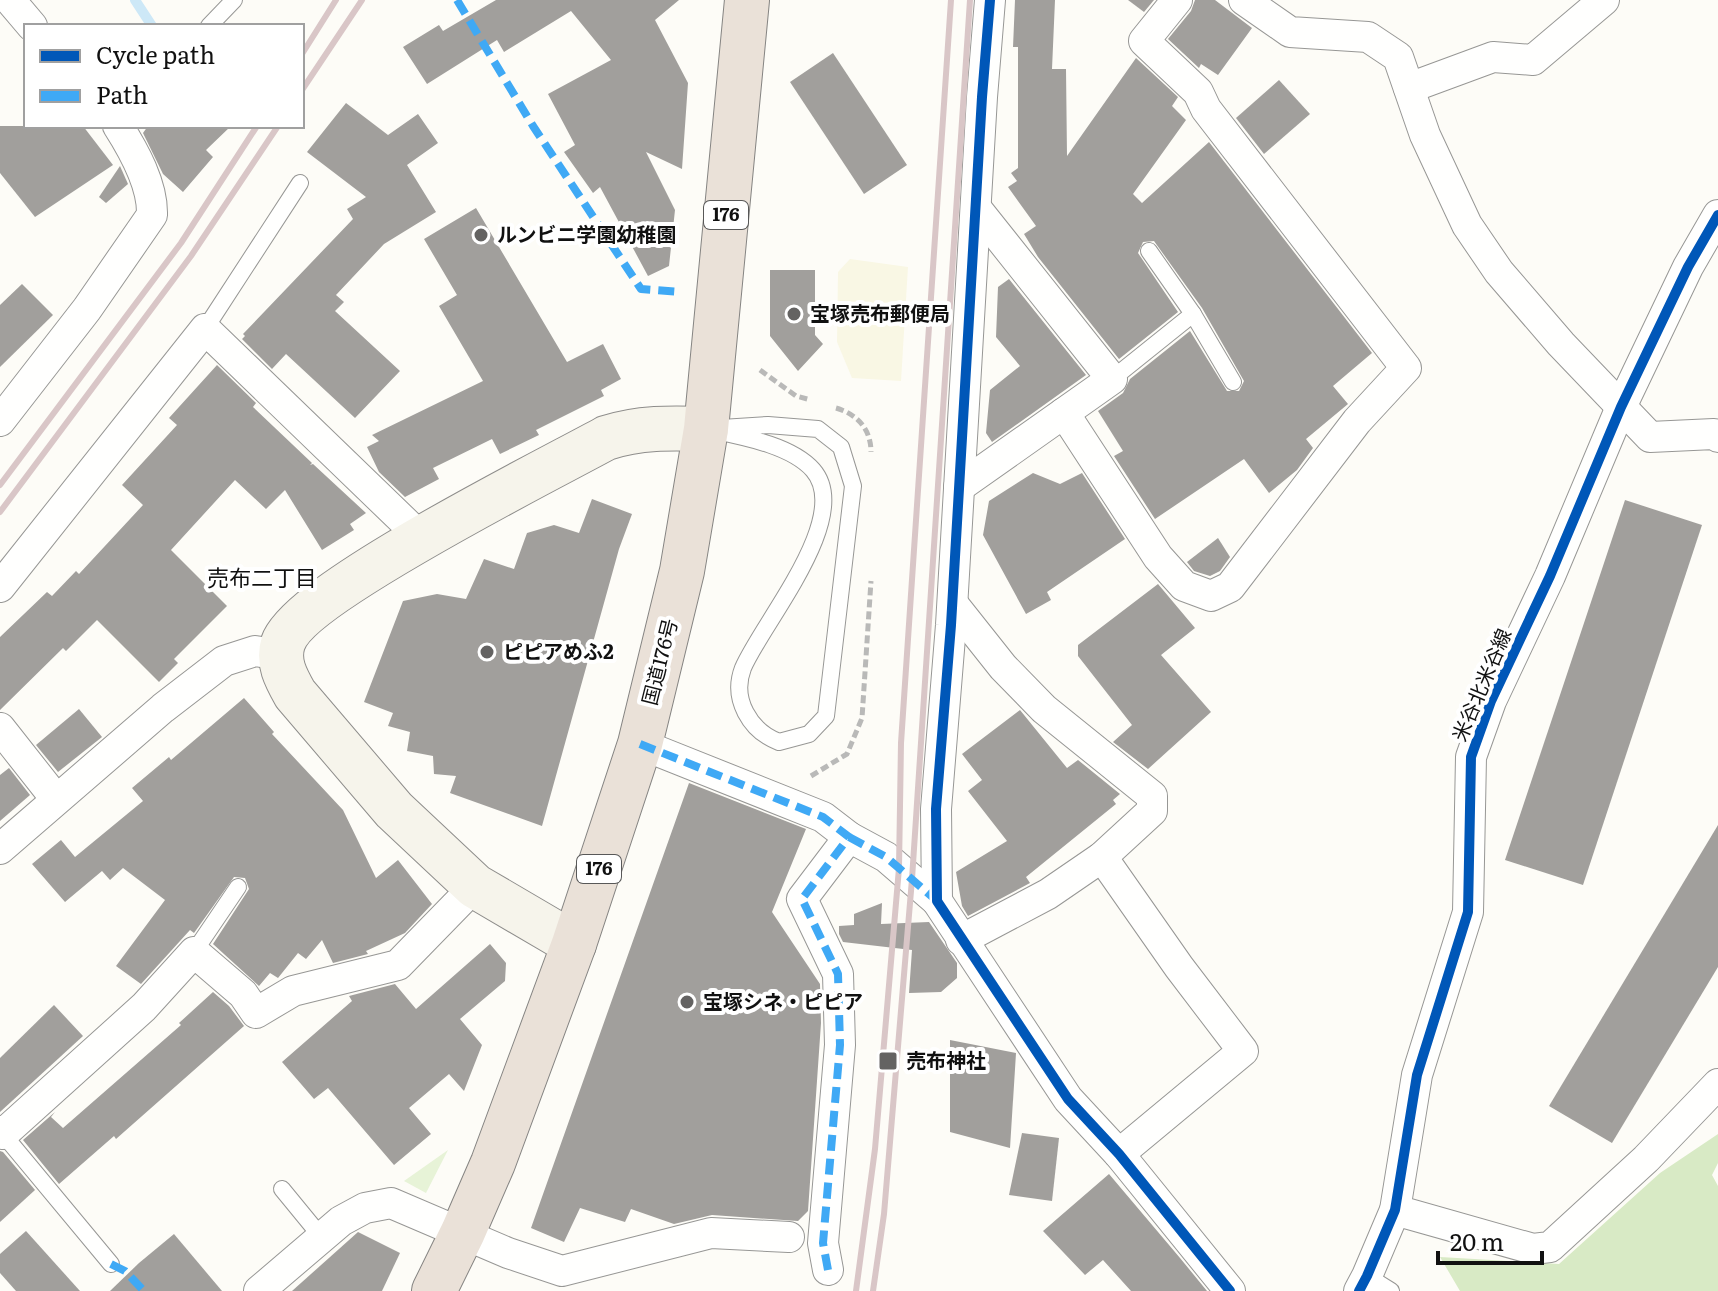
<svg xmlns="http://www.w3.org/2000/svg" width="1718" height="1291" font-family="Literata,'Noto Sans JP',serif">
	<rect width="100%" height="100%" fill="#fdfcf7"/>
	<polygon fill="#f9f7e4" points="850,259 908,267 901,381 852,378 837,342 838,272"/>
	<polygon fill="#e7f3d7" points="448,1150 426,1193 404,1181"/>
	<polygon fill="#d8eac5" points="1718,1134 1718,1163 1712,1175 1718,1186 1718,1291 1460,1291 1440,1257 1559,1264 1660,1173"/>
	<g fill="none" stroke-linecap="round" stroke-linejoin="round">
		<polyline stroke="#cde8f7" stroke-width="10" points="135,0 152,26"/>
	</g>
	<g fill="#a19f9c">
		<polygon points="496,0 679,0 655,20 688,83 682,169 646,152 675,210 669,266 648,276 600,187 593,193 564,152 575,145 548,94 611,60 571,11 504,52 497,40 427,84 403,47 439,25 443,31"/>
		<polygon points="1015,0 1055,0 1052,69 1066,69 1067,156 1136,58 1178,97 1172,106 1186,120 1133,194 1142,203 1209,142 1372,353 1333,386 1348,404 1306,439 1313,448 1297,470 1269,493 1244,459 1155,519 1114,456 1123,451 1098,411 1123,393 1130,379 1190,331 1227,391 1239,391 1244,381 1202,308 1154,241 1143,242 1138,253 1178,312 1119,359 1038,257 1024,234 1036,226 1008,187 1017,181 1011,173 1018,168 1018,47 1013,47"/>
		<polygon points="1128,0 1154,0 1144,12"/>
		<polygon points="1195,0 1215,0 1252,28 1218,75 1201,64 1199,68 1168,39 1191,11"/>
		<polygon points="833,53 907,165 864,194 790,82"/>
		<polygon points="1279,80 1310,114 1264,154 1236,118"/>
		<polygon points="346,103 388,135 418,114 438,143 407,165 436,212 384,244 336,295 344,302 335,311 400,371 355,418 286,354 272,369 242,339 245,336 243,334 353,219 347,209 366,197 307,152"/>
		<polygon points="0,126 83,126 113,165 35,217 0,173"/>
		<polygon points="148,126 231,126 206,150 213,157 183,192 163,174 143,133"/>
		<polygon points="120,166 128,184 106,203 99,197"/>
		<polygon points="476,208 567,362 603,344 621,379 601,390 604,396 536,430 539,435 500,454 492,439 433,468 439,479 405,497 379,472 367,447 379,441 372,435 483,381 439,306 457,295 424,239"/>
		<polygon points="770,270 815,270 815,335 823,344 798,371 770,336"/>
		<polygon points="1009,279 1086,375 992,442 986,433 990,390 1020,366 996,337 998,287"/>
		<polygon points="22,284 53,315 0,367 0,305"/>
		<polygon points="217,365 256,403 253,407 312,463 310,465 313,464 366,513 350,524 354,530 322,550 285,490 266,509 235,480 171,550 227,606 174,659 178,663 159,682 97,620 66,651 63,648 0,710 0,637 47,592 52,596 76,571 79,574 143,505 122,485 177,425 169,418"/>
		<polygon points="1033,473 1060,484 1082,473 1125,539 1047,592 1051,600 1026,614 983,535 989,501"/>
		<polygon points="592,499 632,514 619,549 542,826 450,793 456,776 434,774 433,756 407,751 410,732 388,726 393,713 364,702 403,601 437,594 466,599 484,559 514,569 527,533 554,525 579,533"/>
		<polygon points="1625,500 1702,525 1583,885 1505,860"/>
		<polygon points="1218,538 1230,557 1220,571 1210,576 1194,571 1187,562"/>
		<polygon points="1158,584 1195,628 1161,655 1211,712 1148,769 1113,742 1132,725 1078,656 1078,645"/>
		<polygon points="244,698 274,732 272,734 343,810 376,878 398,860 432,904 405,933 366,951 368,954 333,963 322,940 306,959 298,953 278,978 270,973 259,986 213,944 249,889 245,878 234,877 194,933 190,930 141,984 116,966 165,900 123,868 110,880 102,871 65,902 32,864 61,840 75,857 143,801 132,788 169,757 171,760"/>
		<polygon points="79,709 102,737 58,772 36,745"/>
		<polygon points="1020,710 1067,768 1078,760 1120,794 1113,800 1116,804 1026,877 1030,883 968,916 962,906 956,872 1007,841 968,791 982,780 962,754"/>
		<polygon points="9,768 30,795 0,821 0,775"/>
		<polygon points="689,783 806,829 772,912 820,984 821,1023 808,1211 798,1221 712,1215 674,1224 631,1209 625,1222 580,1208 564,1242 531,1228"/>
		<polygon points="1718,825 1718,967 1612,1143 1549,1106"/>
		<polygon points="882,903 881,924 929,922 957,963 957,978 941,992 909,993 912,950 843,942 839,934 839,926 854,925 854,914"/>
		<polygon points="490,944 506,963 505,981 460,1019 482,1045 464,1091 449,1074 409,1108 431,1134 394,1165 328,1088 314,1099 282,1062 352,1001 349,996 395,984 416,1009"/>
		<polygon points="213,992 229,1006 244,1026 116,1139 114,1136 59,1184 23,1140 55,1112 51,1117 63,1128 181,1025 179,1023"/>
		<polygon points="54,1005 83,1036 0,1112 0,1058"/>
		<polygon points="950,1040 1016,1053 1010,1148 950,1132"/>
		<polygon points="1022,1133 1059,1138 1052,1201 1009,1195"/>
		<polygon points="0,1151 3,1152 35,1190 0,1222"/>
		<polygon points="1109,1174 1180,1258 1207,1291 1131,1291 1103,1260 1085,1275 1043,1231"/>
		<polygon points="26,1231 80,1291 16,1291 0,1273 0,1254"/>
		<polygon points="358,1232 400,1253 382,1291 292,1291"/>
		<polygon points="174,1234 222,1291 110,1291 139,1263"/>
	</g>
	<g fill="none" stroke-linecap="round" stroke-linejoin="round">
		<defs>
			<g id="lane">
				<polyline points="209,26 234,0"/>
				<polyline points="1149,251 1193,314 1233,382"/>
				<polyline points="205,329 300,183"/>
				<polyline points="1112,379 1193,314"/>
				<path d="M768 425 818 429 841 447 853 486 826 716 809 734 779 742C750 731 731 699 743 668 762 623 854 517 813 470 790 444 738 436 706 429Z"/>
				<polyline points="194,952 238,887"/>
				<polyline points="3,1134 111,1264"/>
				<polyline points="282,1189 323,1239"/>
				<polyline points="1367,1276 1391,1291"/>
			</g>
			<g id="street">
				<polyline points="10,0 32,26"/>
				<polyline points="990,0 982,97 951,625 936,809 937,901 1068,1099 1119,1154 1230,1291"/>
				<polyline points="1244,0 1290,32 1368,37 1398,57 1425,135 1467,225 1499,272 1561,344 1650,437 1714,434 1718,437"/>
				<polyline points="1409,88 1493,57 1533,60 1604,0"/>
				<polyline points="1064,413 1158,557 1184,586 1211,596 1230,587 1357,421 1406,368 1206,109 1198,92 1144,41 1177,0"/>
				<path d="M0 421 87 309 152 215C153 185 134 151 118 126"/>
				<polyline points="959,487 1112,379 976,208"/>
				<polyline points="0,587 205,329 408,525 416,541"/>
				<polyline points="953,604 1003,667 1044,709 1152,796 1152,811 1102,857 1048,894 961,940"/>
				<polyline points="0,728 56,799"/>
				<polyline points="640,744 823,817 849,837 802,899 838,974 840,1045 823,1243 828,1270"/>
				<polyline points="849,837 886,857 937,901"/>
				<polyline points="0,849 163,708 224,661 255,651 281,655"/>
				<polyline points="1102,857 1179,967 1243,1051 1119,1154"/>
				<polyline points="0,1131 3,1134 144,1007 194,952 243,994 256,1013 293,991 398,965 475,886"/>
				<polyline points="1395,1210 1533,1249 1550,1247 1646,1159 1718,1084"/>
				<polyline points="259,1291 341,1221 365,1208 391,1203 508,1253 562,1271 711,1233 789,1237"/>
				<polyline points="1359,1291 1367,1276 1395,1210 1417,1075 1468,912 1471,757 1491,701 1550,576 1621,407 1688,267 1718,215"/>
			</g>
			<path id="secondary" d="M574 944 475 886 394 810 295 694C286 678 277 662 283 643 300 593 550 469 606 438 640 427 671 428 706 429"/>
			<polyline id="highway" points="434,1291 463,1232 493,1163 574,944 640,744 682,571 706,429 747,0"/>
		</defs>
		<use href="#lane" stroke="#979795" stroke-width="18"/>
		<use href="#street" stroke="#979795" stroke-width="32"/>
		<use href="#secondary" stroke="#8e8d8b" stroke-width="46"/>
		<use href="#highway" stroke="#858482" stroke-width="46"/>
		<g stroke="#b9b9b8" stroke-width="5" stroke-dasharray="8 4" stroke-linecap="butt">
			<polyline points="760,370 796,396 811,400"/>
			<path d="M836 408C857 414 871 429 871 452"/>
			<polyline points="811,776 847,754 862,718 871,581"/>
		</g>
		<use href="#lane" stroke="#fffffe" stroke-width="16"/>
		<use href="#street" stroke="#fffffe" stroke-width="30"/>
		<use href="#secondary" stroke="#f6f4eb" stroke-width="44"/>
		<use href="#highway" stroke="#eae1d8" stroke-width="44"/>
		<g stroke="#d9c6c7" stroke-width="6">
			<polyline points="302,54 336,0"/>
			<polyline points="302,90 362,0"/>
			<polyline points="0,485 181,243 257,126"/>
			<polyline points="0,512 191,256 278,126"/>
			<polyline points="856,1291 875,1149 899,868 901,743 951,0"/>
			<polyline points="873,1291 884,1214 912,879 970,0"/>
		</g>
		<g stroke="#3fa9f5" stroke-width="8" stroke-dasharray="16 8" stroke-linecap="butt">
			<polyline points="457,0 533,126 641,289 681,292"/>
			<polyline points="640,744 823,817 849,837 802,899 838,974 840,1045 823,1243 828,1270"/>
			<polyline points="849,837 886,857 937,901"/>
			<polyline points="111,1264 125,1271 144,1291"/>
		</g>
		<defs>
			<g id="cycleway">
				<polyline points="990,0 982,97 951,625 936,809 937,901 1068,1099 1119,1154 1230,1291"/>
				<polyline points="1359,1291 1367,1276 1395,1210 1417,1075 1468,912 1471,757 1491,701 1550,576 1621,407 1688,267 1718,215"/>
			</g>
		</defs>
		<use href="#cycleway" stroke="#fff" stroke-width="15"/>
		<use href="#cycleway" stroke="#0057b8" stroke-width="10"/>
	</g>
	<g fill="#646362" stroke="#fff" stroke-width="3">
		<circle cx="481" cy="235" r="8"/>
		<circle cx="794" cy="314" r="8"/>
		<circle cx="487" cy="652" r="8"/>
		<circle cx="687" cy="1002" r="8"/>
		<rect x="878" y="1051" width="20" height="20" rx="4"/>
	</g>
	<g text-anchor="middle" stroke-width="8" stroke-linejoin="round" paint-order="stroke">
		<g fill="#fff" stroke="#585858" stroke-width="2">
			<rect x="704" y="201" width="44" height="28" rx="6"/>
			<rect x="577" y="855" width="44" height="28" rx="6"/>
		</g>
		<g font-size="18" font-weight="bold" fill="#111">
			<text x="726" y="221">176</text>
			<text x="599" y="875">176</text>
		</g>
		<g font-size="20" font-weight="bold" fill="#111" stroke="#fff" text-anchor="start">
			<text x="497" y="242">ルンビニ学園幼稚園</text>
			<text x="810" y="321">宝塚売布郵便局</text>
			<text x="503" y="659">ピピアめふ2</text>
			<text x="703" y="1009">宝塚シネ・ピピア</text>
			<text x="906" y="1068">売布神社</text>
		</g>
		<g font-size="20" fill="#111" stroke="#fff">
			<text transform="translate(660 662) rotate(-76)" y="7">国道176号</text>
			<text transform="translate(1482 685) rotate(-67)" y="7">米谷北米谷線</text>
		</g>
		<g font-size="22" fill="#111" stroke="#fff">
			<text x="262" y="586">売布二丁目</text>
		</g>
	</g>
	<rect x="24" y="24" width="280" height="104" fill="#ffffff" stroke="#a0a0a0" stroke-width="2"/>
	<rect x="40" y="50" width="40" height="12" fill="#0057b8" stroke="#a0a0a0" stroke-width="2"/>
	<text x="96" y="64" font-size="24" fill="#111111">Cycle path</text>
	<rect x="40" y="90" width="40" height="12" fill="#3fa9f5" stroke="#a0a0a0" stroke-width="2"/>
	<text x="96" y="104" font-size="24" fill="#111111">Path</text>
	<path d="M1438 1251v12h104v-12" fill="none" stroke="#111111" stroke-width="4"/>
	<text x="1450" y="1251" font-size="24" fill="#111111" stroke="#ffffff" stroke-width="6" paint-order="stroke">20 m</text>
</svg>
